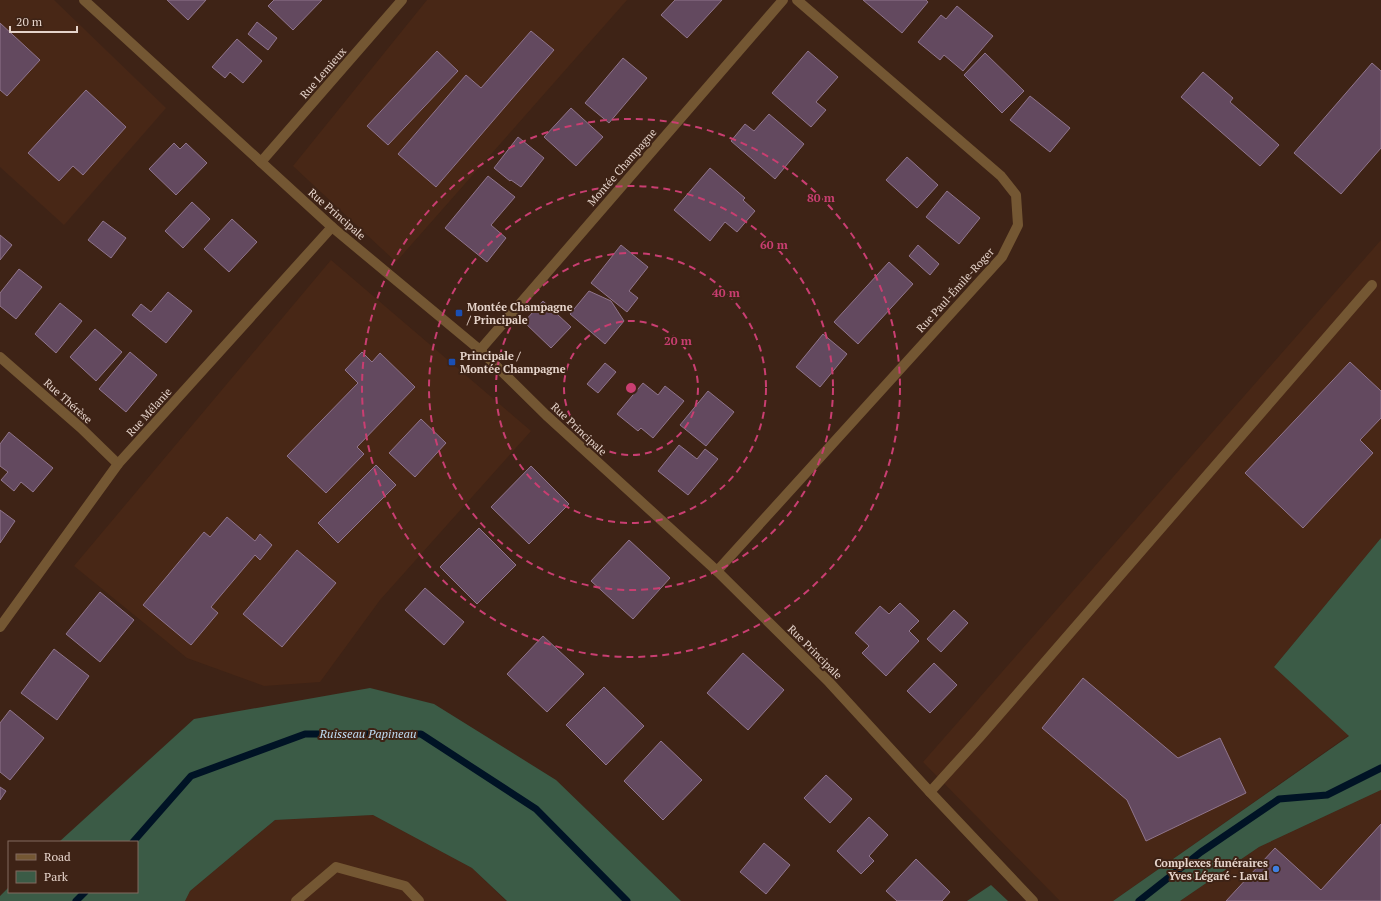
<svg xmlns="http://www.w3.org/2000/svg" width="1381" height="901" font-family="'PT Serif',serif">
	<rect width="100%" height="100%" fill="#3e2316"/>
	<g fill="#482716">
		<polygon points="0,0 54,0 166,108 64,225 0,167"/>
		<polygon points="427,0 627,0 396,262 293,166"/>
		<polygon points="1381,240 1381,538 1274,667 1349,735 1113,901 1060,901 923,762"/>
		<polygon points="331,260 531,431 380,600 320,682 264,686 187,658 74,566"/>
		<polygon points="1381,790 1381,901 1180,901 1259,847"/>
		<polygon points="373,815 472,868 506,901 185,901 190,891 275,820"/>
	</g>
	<g fill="#3b5b46">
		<polygon points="1381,538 1381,790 1259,847 1180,901 1113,901 1349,736 1274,667"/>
		<polygon points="370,688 434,704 556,780 681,901 507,901 472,868 373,815 275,820 190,891 185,901 0,901 0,896 9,887 9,892 137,892 137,842 59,842 194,719"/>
		<polygon points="991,885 1008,901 967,901"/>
	</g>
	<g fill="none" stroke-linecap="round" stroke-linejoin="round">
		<g stroke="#001325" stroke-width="7">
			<polyline points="133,842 191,776 305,734 421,734 536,809 627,901"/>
			<polyline points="76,901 85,892"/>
			<polyline points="1139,901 1201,852 1279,799 1327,795 1381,768"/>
		</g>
	</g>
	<g fill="#63495f" stroke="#90758c">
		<polygon points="167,0 206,0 188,20"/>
		<polygon points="274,0 322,0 293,30 268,6"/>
		<polygon points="675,0 722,0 687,38 661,15"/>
		<polygon points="863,0 926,0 928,2 902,33"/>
		<polygon points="957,6 993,36 963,71 944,55 940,60 918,42 941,15 946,19"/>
		<polygon points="257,22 277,38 268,50 248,34"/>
		<polygon points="0,23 40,60 7,96 0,90"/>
		<polygon points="531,31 554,50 436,187 398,154 466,75 481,88"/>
		<polygon points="237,39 262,61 243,83 230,72 225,78 212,67"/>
		<polygon points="437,51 458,71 388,145 367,126"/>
		<polygon points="808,51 838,77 816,102 826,110 811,127 772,93"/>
		<polygon points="985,53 1024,91 1002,113 964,75"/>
		<polygon points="623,58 647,78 609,123 585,103"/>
		<polygon points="1372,63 1381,71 1381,148 1341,194 1294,153"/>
		<polygon points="1203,72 1233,98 1230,102 1279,145 1260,166 1181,97"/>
		<polygon points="86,90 126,127 83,175 73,166 59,181 28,153"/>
		<polygon points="1030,96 1070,128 1050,152 1010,120"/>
		<polygon points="571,108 603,137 576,166 544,137"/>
		<polygon points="769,114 804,144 775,179 731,141 745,124 754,131"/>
		<polygon points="518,137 544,158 521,187 511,180 510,181 494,168"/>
		<polygon points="174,143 180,149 186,143 207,163 176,195 149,169"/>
		<polygon points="907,157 938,185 917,208 886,180"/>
		<polygon points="710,168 745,198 743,200 755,211 737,232 725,222 710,241 674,210"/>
		<polygon points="488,176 515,197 491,225 506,238 487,262 445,228"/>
		<polygon points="947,191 980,218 959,244 926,217"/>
		<polygon points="192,202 210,219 183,248 165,231"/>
		<polygon points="232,219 257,242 229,272 204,249"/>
		<polygon points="103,221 126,238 111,258 88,240"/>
		<polygon points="0,235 12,245 0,260"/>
		<polygon points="621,245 648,267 629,291 638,298 627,312 591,283"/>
		<polygon points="918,245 939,264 930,275 909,256"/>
		<polygon points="889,262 913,284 858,344 834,322"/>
		<polygon points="19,269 42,287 16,319 0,306 0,293"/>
		<polygon points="589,291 611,301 624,321 605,344 570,314"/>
		<polygon points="168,292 192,311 166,343 132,315 141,304 151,312"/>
		<polygon points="543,301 571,327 551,348 524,322"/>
		<polygon points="60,303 82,321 56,353 35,334"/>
		<polygon points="95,329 122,352 96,381 70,357"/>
		<polygon points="823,334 847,354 820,387 796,367"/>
		<polygon points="130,352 157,375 126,412 99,389"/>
		<polygon points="362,352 372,362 380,353 415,387 357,447 364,454 326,493 287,456 358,383 345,370"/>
		<polygon points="1350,362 1381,391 1381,418 1360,440 1373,453 1303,528 1245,473"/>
		<polygon points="605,363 616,372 598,393 587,384"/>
		<polygon points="643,383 658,395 665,386 684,401 653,438 641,428 638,431 617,414"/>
		<polygon points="708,391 734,412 706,446 680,425"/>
		<polygon points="421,419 446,443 415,477 389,453"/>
		<polygon points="9,432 53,468 33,492 21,482 14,491 1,480 8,472 0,466 0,444"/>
		<polygon points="679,445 697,459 705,449 718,459 688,495 658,471"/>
		<polygon points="376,465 396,485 338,543 318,523"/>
		<polygon points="531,466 569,504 529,544 491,507"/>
		<polygon points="0,510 15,521 0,543"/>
		<polygon points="227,517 255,541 260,534 272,545 260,560 255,555 211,607 218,613 191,645 143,605 204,532 210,537"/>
		<polygon points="479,528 516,565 477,604 440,567"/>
		<polygon points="629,540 670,578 633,619 591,581"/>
		<polygon points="297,550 336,583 282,647 243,614"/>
		<polygon points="425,588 464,622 444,645 405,610"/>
		<polygon points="100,592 134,620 100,662 66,634"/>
		<polygon points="900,603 919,621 909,631 919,641 886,676 862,653 869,646 855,633 880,606 889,614"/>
		<polygon points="954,610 968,623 941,652 927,639"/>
		<polygon points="543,636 584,674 547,712 507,674"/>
		<polygon points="54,649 89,676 57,720 21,693"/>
		<polygon points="743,653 784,690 748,730 707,693"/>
		<polygon points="934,663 957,685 930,713 907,691"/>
		<polygon points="1083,678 1178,758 1220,738 1246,793 1146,841 1127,800 1042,728"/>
		<polygon points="604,687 644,726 606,765 566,725"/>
		<polygon points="10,710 44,738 10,780 0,772 0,723"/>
		<polygon points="661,741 702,780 663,820 624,781"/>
		<polygon points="826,775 852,799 830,823 804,798"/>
		<polygon points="0,787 6,791 0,800"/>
		<polygon points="869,817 888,835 869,856 874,861 861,874 837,851"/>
		<polygon points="1381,824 1381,901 1226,901 1275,848 1321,890"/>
		<polygon points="764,843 790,865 766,894 740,872"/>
		<polygon points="916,859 950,892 942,901 897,901 886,891"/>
	</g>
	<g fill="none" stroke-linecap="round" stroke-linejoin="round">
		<g stroke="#745733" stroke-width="10">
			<polyline points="930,792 979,738 1372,285"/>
			<polyline points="296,901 336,867 405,886 419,901"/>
		</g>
		<g stroke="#745733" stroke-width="10">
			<polyline points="261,162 402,0"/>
			<polyline points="0,357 81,428 118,464"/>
			<polyline points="717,571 1002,257 1018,225 1016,195 1001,176 797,0"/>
			<polyline points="0,627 118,464 332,227"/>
		</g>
		<g stroke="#745733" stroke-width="10">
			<polyline points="84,0 332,227 480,350 546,415 717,571 829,682 930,792 1033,901"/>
			<polyline points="480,350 783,0"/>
		</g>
	</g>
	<g fill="none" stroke="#c93e71" stroke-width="2" stroke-dasharray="7 5">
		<circle cx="631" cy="388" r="67"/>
		<circle cx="631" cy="388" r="135"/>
		<circle cx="631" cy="388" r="202"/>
		<circle cx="631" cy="388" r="269"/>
	</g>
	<g fill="#1a4fb4" stroke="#3e2316" stroke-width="1.5">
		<rect x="455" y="309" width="8" height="8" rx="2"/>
		<rect x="448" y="358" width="8" height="8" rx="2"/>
	</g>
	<circle fill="#3f7fe0" stroke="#3e2316" stroke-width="1.5" cx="1276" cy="869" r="4"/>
	<g text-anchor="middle" stroke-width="4" stroke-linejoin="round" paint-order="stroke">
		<g font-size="11" fill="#e6d4cb" stroke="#3e2316">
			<text transform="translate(323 73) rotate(-49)" y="4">Rue Lemieux</text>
			<text transform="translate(622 167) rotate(-49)" y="4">Montée Champagne</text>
			<text transform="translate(337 214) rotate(41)" y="4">Rue Principale</text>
			<text transform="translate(955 290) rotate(-48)" y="4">Rue Paul-Émile-Roger</text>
			<text transform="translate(68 401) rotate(42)" y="4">Rue Thérèse</text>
			<text transform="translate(149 412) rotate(-48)" y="4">Rue Mélanie</text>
			<text transform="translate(579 429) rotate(43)" y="4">Rue Principale</text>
			<text transform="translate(815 652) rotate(45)" y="4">Rue Principale</text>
		</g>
		<g font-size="11" font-weight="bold" fill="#e6d4cb" stroke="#3e2316" text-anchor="start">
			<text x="467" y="311">Montée Champagne<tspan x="467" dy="13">/ Principale</tspan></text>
			<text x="460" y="360">Principale /<tspan x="460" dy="13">Montée Champagne</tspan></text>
			<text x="1268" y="867" text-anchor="end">Complexes funéraires<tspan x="1268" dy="13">Yves Légaré - Laval</tspan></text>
		</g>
		<g font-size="12" font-style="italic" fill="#bfdcf4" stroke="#3e2316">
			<text x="368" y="738">Ruisseau Papineau</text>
		</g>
	</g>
	<circle cx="631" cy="388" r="6" fill="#c93e71" stroke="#3e2316" stroke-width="2"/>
	<g font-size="12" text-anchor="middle" font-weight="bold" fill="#c93e71" stroke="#3e2316" stroke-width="4" stroke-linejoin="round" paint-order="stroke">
		<text x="821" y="202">80 m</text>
		<text x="774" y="249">60 m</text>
		<text x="726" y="297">40 m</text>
		<text x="678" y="345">20 m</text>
	</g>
	<rect x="8" y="841" width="130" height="52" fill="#3e2316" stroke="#816a5e"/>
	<rect x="16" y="854" width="20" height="6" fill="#745733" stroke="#816a5e"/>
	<text x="44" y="861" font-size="12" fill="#e6d4cb">Road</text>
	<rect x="16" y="871" width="20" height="12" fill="#3b5b46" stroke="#816a5e"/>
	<text x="44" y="881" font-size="12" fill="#e6d4cb">Park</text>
	<path d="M10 26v6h67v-6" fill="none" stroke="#e6d4cb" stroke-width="2"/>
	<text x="16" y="26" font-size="12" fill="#e6d4cb" stroke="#3e2316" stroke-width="3" paint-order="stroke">20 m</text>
</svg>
